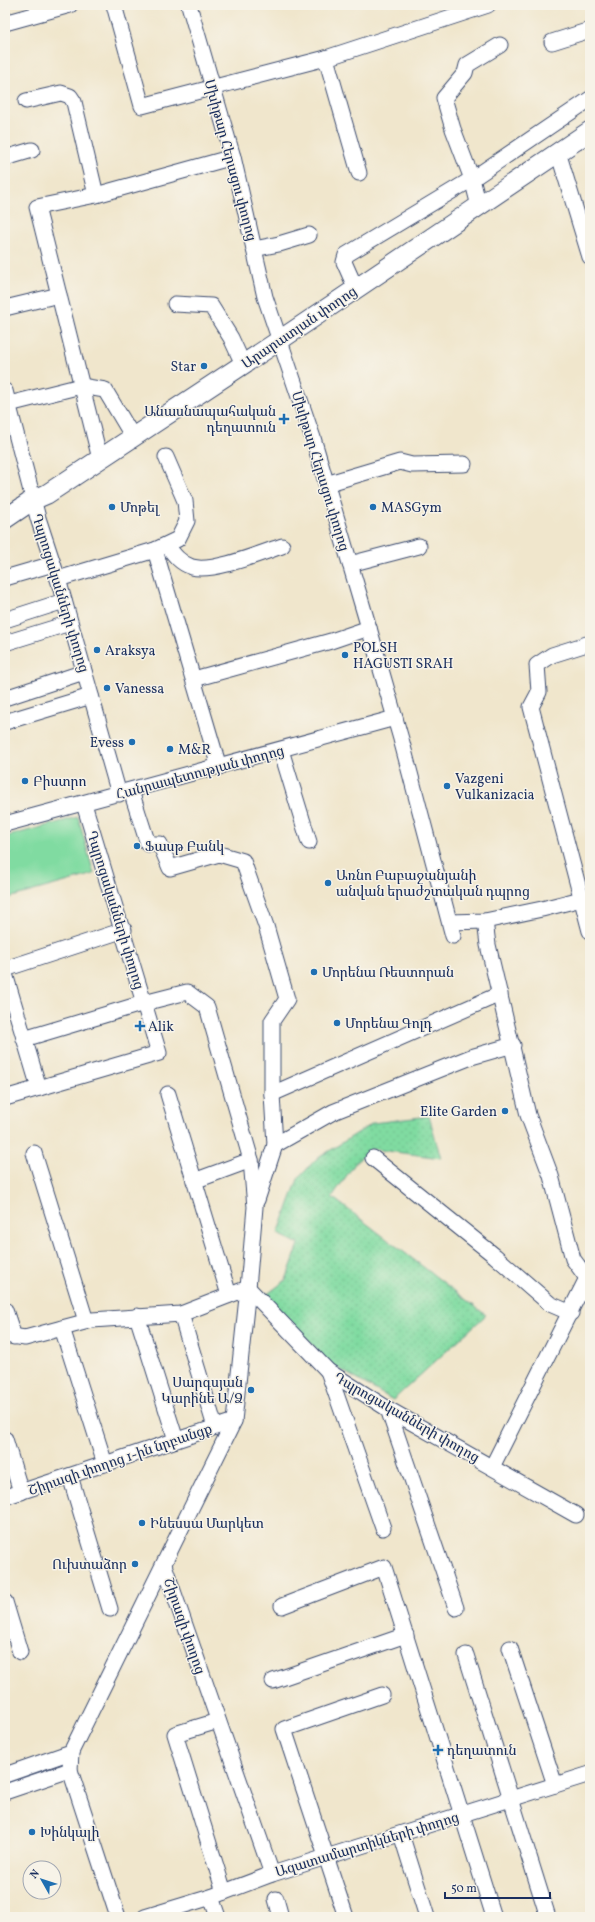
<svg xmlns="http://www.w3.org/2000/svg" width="595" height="1922" font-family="Vollkorn,'Noto Serif Armenian',serif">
	<defs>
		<pattern id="grass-dots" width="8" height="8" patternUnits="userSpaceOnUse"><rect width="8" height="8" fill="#80dba1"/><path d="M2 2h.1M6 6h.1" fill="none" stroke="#6ebc8d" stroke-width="1.8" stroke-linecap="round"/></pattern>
	</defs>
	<rect width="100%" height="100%" fill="#f7f3e8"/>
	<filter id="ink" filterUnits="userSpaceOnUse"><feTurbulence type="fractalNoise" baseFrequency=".025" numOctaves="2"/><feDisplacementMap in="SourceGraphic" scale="8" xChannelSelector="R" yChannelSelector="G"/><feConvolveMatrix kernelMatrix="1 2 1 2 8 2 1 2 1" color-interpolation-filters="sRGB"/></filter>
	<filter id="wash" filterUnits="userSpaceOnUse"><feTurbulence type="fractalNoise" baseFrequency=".012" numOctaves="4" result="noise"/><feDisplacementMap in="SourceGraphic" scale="16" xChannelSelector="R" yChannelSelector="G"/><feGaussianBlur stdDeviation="0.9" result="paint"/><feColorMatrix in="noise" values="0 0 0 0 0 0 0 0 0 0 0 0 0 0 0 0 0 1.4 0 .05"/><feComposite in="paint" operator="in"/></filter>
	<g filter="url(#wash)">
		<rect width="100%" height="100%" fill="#f0e6cc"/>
		<polygon fill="url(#grass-dots)" stroke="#4e8580" points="429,1116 441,1158 372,1149 356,1162 332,1197 486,1315 393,1400 329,1363 266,1295 286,1280 299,1244 278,1234 298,1179 315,1160 373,1123"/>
		<polygon fill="#80dba1" stroke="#4e8580" points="78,817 94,874 5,899 5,837"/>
	</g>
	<g filter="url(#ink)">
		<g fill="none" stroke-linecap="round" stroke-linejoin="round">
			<defs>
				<g id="minor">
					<polyline points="114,5 142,106 326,58 488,5"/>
					<polyline points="189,5 233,157 265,297 313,438 369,628 401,739 453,936"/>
					<polyline points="5,23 70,5"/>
					<polyline points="552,42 590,30"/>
					<polyline points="326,58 359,173"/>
					<polyline points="26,101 61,93 70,96 74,102 96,195"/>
					<polyline points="558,152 590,257"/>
					<polyline points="5,158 32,150"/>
					<polyline points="479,206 472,179 453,129 444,98 465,73 467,65 500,45"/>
					<polyline points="254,249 279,244 309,235"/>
					<polyline points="356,289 344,262 346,255 472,179 590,99"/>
					<polyline points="175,304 211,306 231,338 243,364"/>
					<polyline points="5,308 59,295"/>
					<polyline points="5,391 38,518 58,579 119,794"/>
					<polyline points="9,404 81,386 105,390 133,437"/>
					<polyline points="100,459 37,207 96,195 233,157"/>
					<polyline points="326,484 400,462 412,465 464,464"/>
					<path d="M167 545C174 555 180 563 192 567 212 573 261 553 282 546"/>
					<polyline points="155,550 219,767"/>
					<polyline points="350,564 419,546"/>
					<polyline points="5,578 53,564"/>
					<polyline points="58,579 155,550 178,539 187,521 185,501 166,457"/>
					<polyline points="5,620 64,601"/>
					<polyline points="5,643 70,623"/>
					<polyline points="590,643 552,655 537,665 539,692 531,707 590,931"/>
					<polyline points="194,679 331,641 369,628"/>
					<polyline points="5,698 84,672"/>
					<polyline points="5,722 91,696"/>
					<polyline points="281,750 309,842"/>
					<polyline points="131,791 148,844 160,844 170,868 219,854 243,861 266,926 287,999 272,1021 272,1094 275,1145"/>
					<polyline points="5,824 395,718"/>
					<polyline points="485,921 488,945 528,1115 551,1176 573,1259 587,1278"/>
					<polyline points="450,922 485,921 542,909 589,897"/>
					<polyline points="5,969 124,930"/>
					<polyline points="5,974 39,1088 5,1098"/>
					<polyline points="24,1039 144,1003 159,1053 39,1088"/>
					<polyline points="168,1094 229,1295"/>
					<polyline points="272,1094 500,994"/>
					<polyline points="34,1153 86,1321"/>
					<polyline points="373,1158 495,1256 550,1304 571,1313"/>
					<polyline points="194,1181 251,1160"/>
					<polyline points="257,1200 275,1145 333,1112 471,1057 513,1045"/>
					<polyline points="248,1288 328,1371 388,1409 576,1515"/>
					<polyline points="5,1310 14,1337"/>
					<polyline points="181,1314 215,1427"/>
					<polyline points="137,1316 176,1440"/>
					<polyline points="62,1328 105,1464"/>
					<polyline points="5,1335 25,1338 92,1320 181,1314 248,1288"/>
					<polyline points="328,1371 383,1528"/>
					<polyline points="388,1409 456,1608"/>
					<polyline points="5,1439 21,1492"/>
					<polyline points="492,1467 587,1278 590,1276"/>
					<polyline points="70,1476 110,1609"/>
					<polyline points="5,1497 234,1421"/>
					<polyline points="164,1565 272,1874"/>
					<polyline points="5,1602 20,1652"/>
					<polyline points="282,1606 384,1567 494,1917"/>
					<polyline points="510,1648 555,1785"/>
					<polyline points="466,1655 548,1917"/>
					<polyline points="273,1681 406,1635"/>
					<polyline points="218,1721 175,1734 224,1892"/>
					<polyline points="71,1752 70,1770 118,1917"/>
					<polyline points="5,1775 71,1752 234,1421 248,1288 255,1207 251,1160 207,1007 187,992 144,1003 84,804"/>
					<polyline points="5,1792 70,1770"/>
					<polyline points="401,1834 427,1917"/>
					<polyline points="211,1897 218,1917"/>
					<polyline points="276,1899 281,1917"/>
					<polyline points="145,1917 211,1897 272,1874 590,1774"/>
					<polyline points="346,1917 284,1729 382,1695"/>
				</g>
				<polyline id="major" points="5,519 33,500 47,494 280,340 590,131"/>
			</defs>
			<use href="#minor" stroke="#3b4a6e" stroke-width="17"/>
			<use href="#major" stroke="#3b4a6e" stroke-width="21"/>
			<use href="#minor" stroke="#fff" stroke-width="15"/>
			<use href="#major" stroke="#fff" stroke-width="19"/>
		</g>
	</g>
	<g fill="#1f6fb2" stroke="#f7f3e8" stroke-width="1.5">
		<circle cx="204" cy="366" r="4"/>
		<path d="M282 413h4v4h4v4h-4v4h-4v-4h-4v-4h4z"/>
		<circle cx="112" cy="507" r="4"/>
		<circle cx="373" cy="507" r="4"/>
		<circle cx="97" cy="650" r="4"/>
		<circle cx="345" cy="655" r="4"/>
		<circle cx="107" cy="688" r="4"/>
		<circle cx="132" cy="742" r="4"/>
		<circle cx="170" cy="749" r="4"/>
		<circle cx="25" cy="781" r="4"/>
		<circle cx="447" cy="786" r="4"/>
		<circle cx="137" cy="846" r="4"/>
		<circle cx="328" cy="883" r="4"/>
		<circle cx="314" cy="972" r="4"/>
		<circle cx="337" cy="1023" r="4"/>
		<path d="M138 1020h4v4h4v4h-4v4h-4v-4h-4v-4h4z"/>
		<circle cx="505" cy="1111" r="4"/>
		<circle cx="251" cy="1390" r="4"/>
		<circle cx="142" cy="1523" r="4"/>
		<circle cx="135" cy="1564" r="4"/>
		<path d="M436 1744h4v4h4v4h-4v4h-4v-4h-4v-4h4z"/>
		<circle cx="32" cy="1832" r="4"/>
	</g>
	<g text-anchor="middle" stroke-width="3" stroke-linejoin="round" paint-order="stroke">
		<g font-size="14" fill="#1b2f5e" stroke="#f7f3e8">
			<text transform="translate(231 160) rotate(75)" y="5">Մխիթար Հերացու փողոց</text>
			<text transform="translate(299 327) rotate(-34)" y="5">Արարատյան փողոց</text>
			<text transform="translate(321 471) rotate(73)" y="5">Մխիթար Հերացու փողոց</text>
			<text transform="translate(61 593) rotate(73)" y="5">Դպրոցականների փողոց</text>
			<text transform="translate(200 772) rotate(-15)" y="5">Հանրապետության փողոց</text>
			<text transform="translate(116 910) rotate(73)" y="5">Դպրոցականների փողոց</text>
			<text transform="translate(407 1417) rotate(30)" y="5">Դպրոցականների փողոց</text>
			<text transform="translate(120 1459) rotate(-19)" y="5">Շիրազի փողոց 1-ին նրբանցք</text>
			<text transform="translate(185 1626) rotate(71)" y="5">Շիրազի փողոց</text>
			<text transform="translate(367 1844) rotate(-17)" y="5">Ազատամարտիկների փողոց</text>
		</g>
		<g font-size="14" fill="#1b2f5e" stroke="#f7f3e8" text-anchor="start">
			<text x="196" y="371" text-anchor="end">Star</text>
			<text x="276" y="416" text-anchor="end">Անասնապահական<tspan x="276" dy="16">դեղատուն</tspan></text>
			<text x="120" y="512">Մոթել</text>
			<text x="381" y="512">MASGym</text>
			<text x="353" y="652">POLSH<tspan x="353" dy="16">HAGUSTI SRAH</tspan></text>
			<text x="105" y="655">Araksya</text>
			<text x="115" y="693">Vanessa</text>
			<text x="124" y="747" text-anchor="end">Evess</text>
			<text x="178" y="754">M&amp;R</text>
			<text x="455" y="783">Vazgeni<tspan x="455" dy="16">Vulkanizacia</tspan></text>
			<text x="33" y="786">Բիստրո</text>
			<text x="145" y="851">Ֆասթ Բանկ</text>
			<text x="336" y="880">Առնո Բաբաջանյանի<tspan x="336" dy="16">անվան երաժշտական դպրոց</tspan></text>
			<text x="322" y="977">Մորենա Ռեստորան</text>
			<text x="345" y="1028">Մորենա Գոլդ</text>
			<text x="148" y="1031">Alik</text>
			<text x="497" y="1116" text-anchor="end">Elite Garden</text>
			<text x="243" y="1387" text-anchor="end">Սարգսյան<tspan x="243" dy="16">Կարինե Ա/Ձ</tspan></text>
			<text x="150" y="1528">Ինեսսա Մարկետ</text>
			<text x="127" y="1569" text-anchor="end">Ուխտաձոր</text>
			<text x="447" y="1755">դեղատուն</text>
			<text x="40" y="1837">Խինկալի</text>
		</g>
	</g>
	<rect width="595" height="1922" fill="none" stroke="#f7f3e8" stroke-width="20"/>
	<g transform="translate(42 1880) rotate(309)"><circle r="19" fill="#f7f3e8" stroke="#9fa5b1"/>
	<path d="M0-3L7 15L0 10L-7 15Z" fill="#1f6fb2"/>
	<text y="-6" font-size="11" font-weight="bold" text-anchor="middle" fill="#1b2f5e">N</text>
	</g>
	<path d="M445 1892v6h105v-6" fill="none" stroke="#1b2f5e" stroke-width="2"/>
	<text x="451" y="1892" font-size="12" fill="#1b2f5e" stroke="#f7f3e8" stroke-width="3" paint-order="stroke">50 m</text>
</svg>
